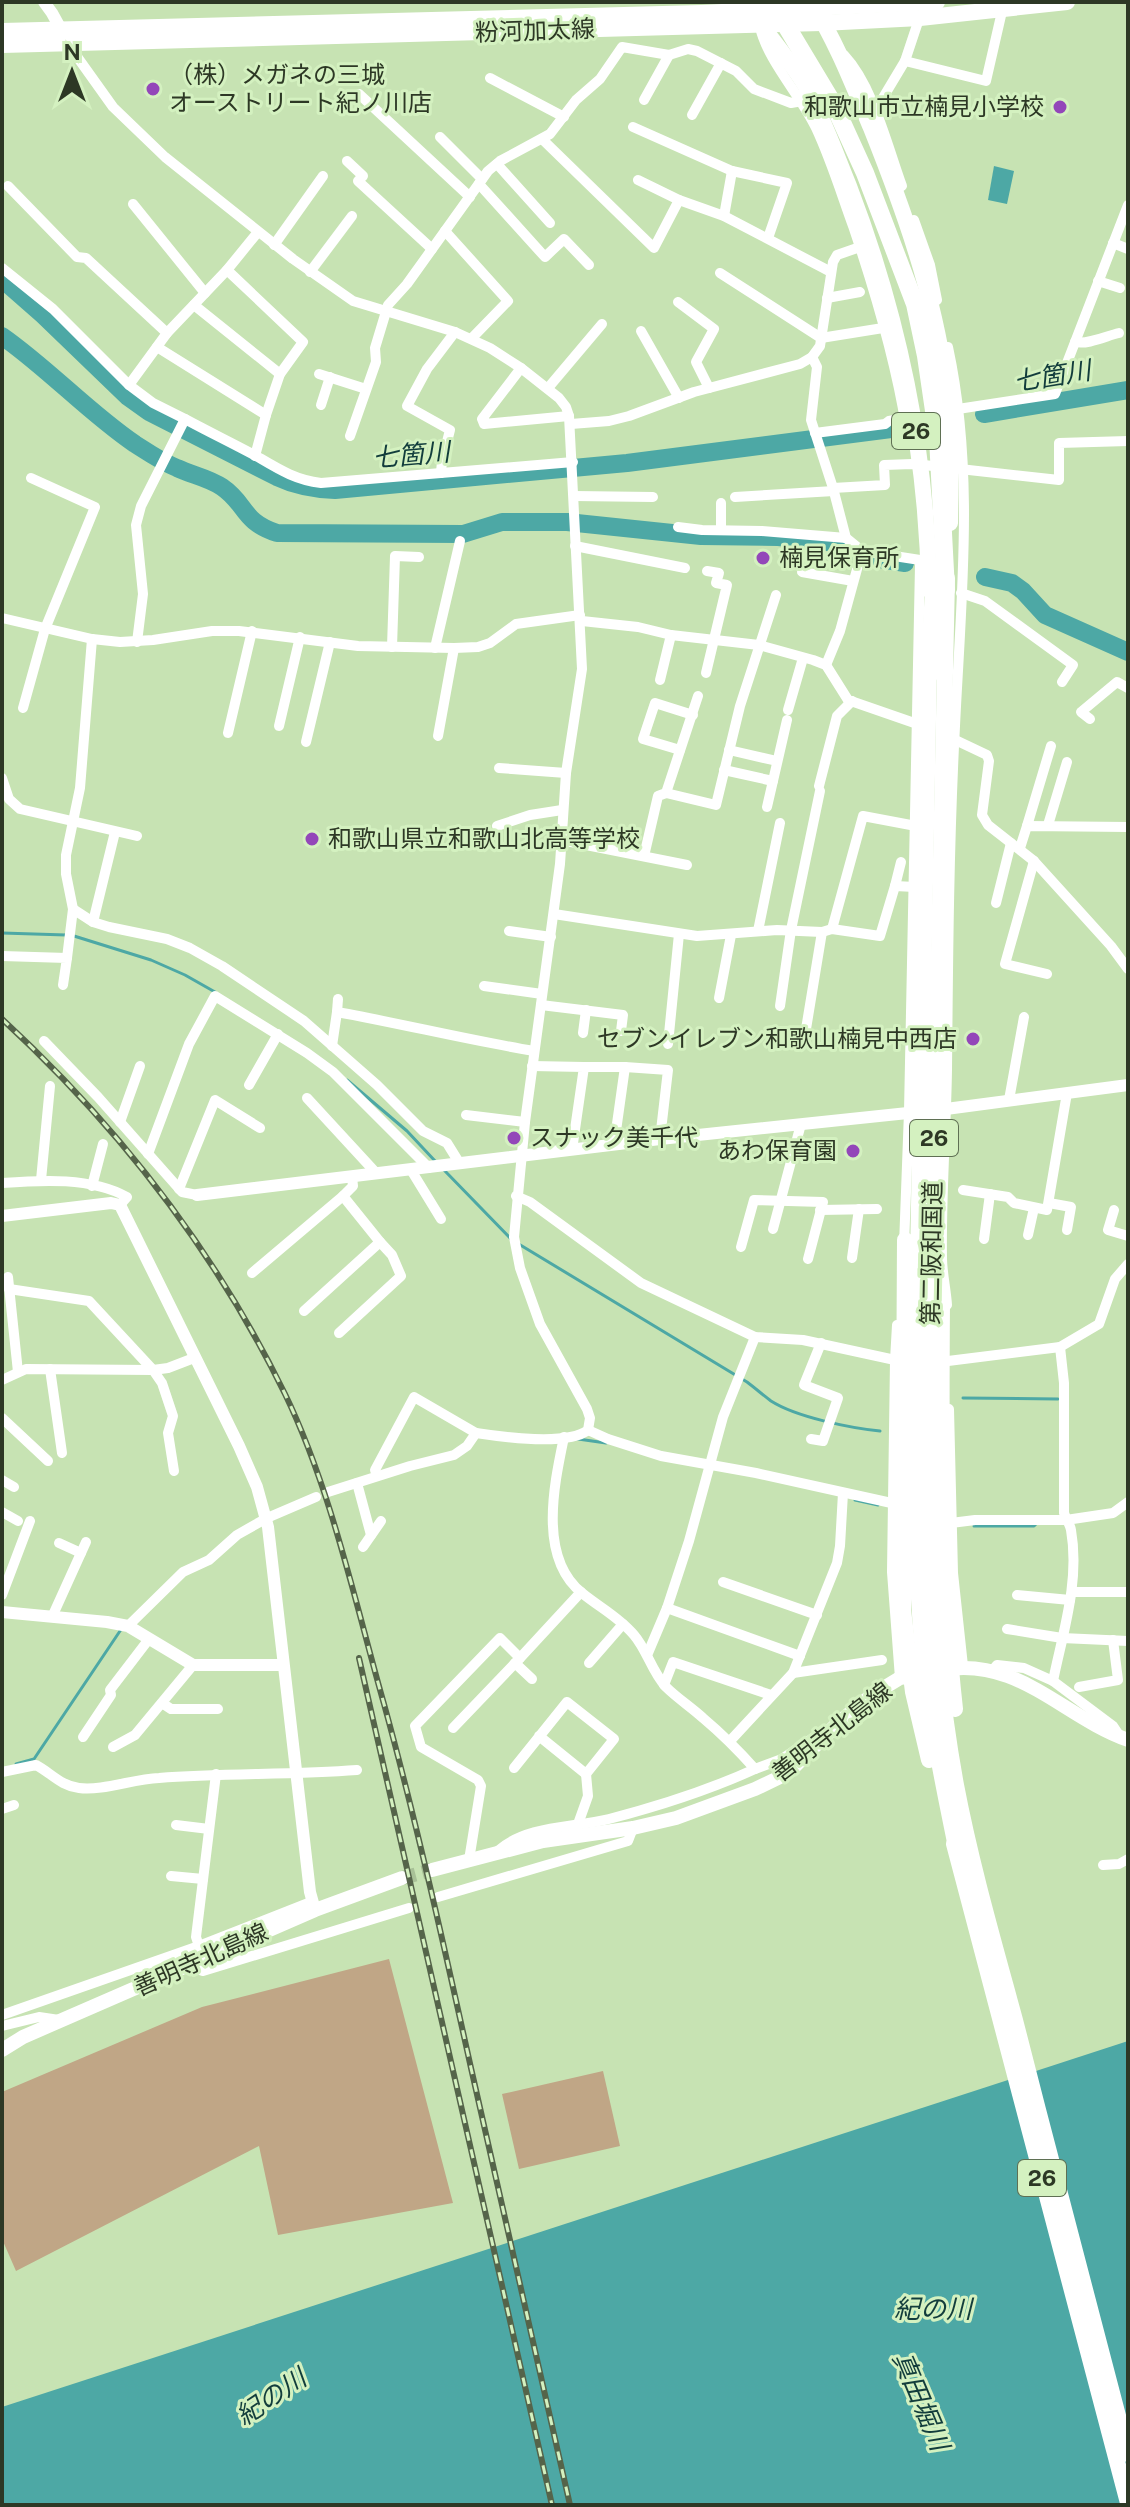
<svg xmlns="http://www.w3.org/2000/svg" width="1130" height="2507" font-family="'Public Sans','Noto Sans JP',sans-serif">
	<rect width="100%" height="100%" fill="#c7e3b3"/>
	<g fill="#c0a686">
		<polygon points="389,1959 453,2203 278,2235 259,2146 16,2271 2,2239 2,2092 202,2007"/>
		<polygon points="603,2071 620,2146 519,2169 502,2094"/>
	</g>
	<g fill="#4da8a5">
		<polygon points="994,166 1014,171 1007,204 988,200"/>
		<polygon points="1128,2041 1128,2505 2,2505 2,2407"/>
	</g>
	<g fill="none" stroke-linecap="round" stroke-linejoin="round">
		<g stroke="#4da8a5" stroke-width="3">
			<polyline points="2,933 66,935"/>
			<polyline points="74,936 151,960 185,975 215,992"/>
			<polyline points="347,1080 407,1131 436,1162"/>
			<polyline points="444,1170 511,1239"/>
			<path d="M517 1243 747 1382C755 1388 763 1395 771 1401 796 1417 850 1428 880 1431"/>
			<polyline points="963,1398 1058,1399"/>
			<polyline points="578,1439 606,1443"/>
			<polyline points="855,1500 878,1505"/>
			<polyline points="974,1526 1034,1526 1036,1524"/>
			<polyline points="16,1764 34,1759 122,1628"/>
		</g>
		<g stroke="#4da8a5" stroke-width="18">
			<path d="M2 279 43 315 128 397 149 412 277 477C296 486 314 489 335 490L627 463 891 429"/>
			<path d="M2 336C49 369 88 412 135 444 149 453 162 462 177 468 192 475 209 478 222 487 247 504 241 521 277 533L463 534 502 522H567L701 536 778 537 838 543 867 557 905 563"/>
			<polyline points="984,414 1128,390"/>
			<polyline points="985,577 1012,583 1023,591 1045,615 1128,652"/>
		</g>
		<polyline stroke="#a8c197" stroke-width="14" stroke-dasharray="14 7" stroke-linecap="butt" points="402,1878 432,1870"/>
		<g stroke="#fff" stroke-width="10">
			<path d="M760 27C767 60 801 96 816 128 831 160 841 193 853 226 875 291 895 358 906 426"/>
			<path d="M68 44 113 107 165 157 293 259 353 301 455 332 490 348 521 368 559 398 566 407 569 416 582 669 566 773 560 864 525 1122 514 1237 520 1268 540 1324 587 1409 590 1418 588 1430C568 1446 502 1437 476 1433L467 1446 454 1455 410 1466 328 1492"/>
			<path d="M844 55C873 86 887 145 902 186"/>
			<polyline points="905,61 920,16"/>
			<polyline points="490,78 564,117"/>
			<polyline points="359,94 470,197"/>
			<polyline points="644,100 669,55"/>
			<polyline points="875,111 905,61 986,81 1003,7"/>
			<polyline points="692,115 721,63"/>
			<polyline points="633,127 732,171 787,183 768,238"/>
			<polyline points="440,137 482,179"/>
			<polyline points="542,139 654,248 679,200"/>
			<polyline points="347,161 363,176 358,181 432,249"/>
			<polyline points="497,164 550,223"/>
			<polyline points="638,180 679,200 724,216 831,272"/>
			<polyline points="479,184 545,257 564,239 589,265"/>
			<polyline points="8,186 77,257 86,258 167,333"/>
			<polyline points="133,204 205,293"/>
			<polyline points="724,216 732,171"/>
			<polyline points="914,220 930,265 937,300"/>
			<polyline points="445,231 508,301 472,338"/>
			<polyline points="1113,243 1128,249"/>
			<polyline points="274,245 323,176"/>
			<polyline points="2,268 53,309 129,385 153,403 185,419 141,506 136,525 143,594 137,642"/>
			<polyline points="227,270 303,342 280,374 266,415 255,456"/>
			<polyline points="310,272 352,216"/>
			<polyline points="720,273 821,338 883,328"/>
			<polyline points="1098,281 1120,288"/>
			<polyline points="827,298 860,292"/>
			<polyline points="678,302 714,329 696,362 709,388"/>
			<polyline points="194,305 280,374"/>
			<polyline points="641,331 679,398"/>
			<path d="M1075 342C1088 345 1106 336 1119 333"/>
			<polyline points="157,347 266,415"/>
			<polyline points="812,357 817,367 811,420 833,488 846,538 862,551 840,631 826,665"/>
			<polyline points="521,368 482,419 484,424 569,416"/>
			<polyline points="319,374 366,389"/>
			<polyline points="129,385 167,333 227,270 258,232"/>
			<polyline points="548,388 602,324"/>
			<polyline points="321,405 330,377"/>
			<polyline points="958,409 1055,394 1128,205"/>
			<path d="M185 419C209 432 234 444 258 457 280 470 296 480 321 483L573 462"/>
			<polyline points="571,424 609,421 629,416 694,392 800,364 812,357 820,346 833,262 837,255 860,247"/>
			<polyline points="815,433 885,424 889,421 905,418"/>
			<polyline points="350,436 376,362 375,348 388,305 407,284 488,171 500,161 550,134 576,100 600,79 622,47 669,55 688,49 697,51 736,71 754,89 791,103 802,101"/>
			<polyline points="960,469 1059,480 1059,443 1128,441"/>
			<polyline points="441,473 442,461 450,430 407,406 427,369 455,332"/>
			<polyline points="833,488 885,485 884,465 912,464 944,467"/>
			<polyline points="574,496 653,497"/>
			<polyline points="735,497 834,491"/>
			<polyline points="721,503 721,530"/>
			<polyline points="678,527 702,530 762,531 846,538"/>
			<polyline points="575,546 685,568"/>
			<polyline points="862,551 920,560"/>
			<polyline points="802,572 853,581"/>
			<polyline points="961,593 985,601 1073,665 1062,682"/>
			<polyline points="2,618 92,639 120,642 153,640 212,631 239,631 358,646 454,648 478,647 490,643 516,624 580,615"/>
			<polyline points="582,621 638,627 671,635 759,645 813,660 826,665 848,700 923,726"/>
			<polyline points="392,647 395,556 419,557"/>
			<polyline points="435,648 460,541"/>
			<polyline points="706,673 727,585 716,583 719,573 707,571"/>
			<polyline points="660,680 671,635"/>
			<polyline points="23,708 45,629 95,507 31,478"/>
			<polyline points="788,710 803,658"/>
			<polyline points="1090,719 1081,712 1117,682 1128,688"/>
			<polyline points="279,726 300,637"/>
			<polyline points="228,733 252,631"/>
			<polyline points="438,736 454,648"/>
			<polyline points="949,737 987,755 989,761 982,815 988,825 1034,861 1111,946 1128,969"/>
			<polyline points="306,742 330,642"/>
			<polyline points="680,750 643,739 655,703 693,715"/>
			<polyline points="729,750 777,761"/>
			<polyline points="499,768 566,773"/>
			<polyline points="724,770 773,781"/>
			<polyline points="2,778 9,799 20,809 137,836"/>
			<polyline points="819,786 837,716 852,701"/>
			<polyline points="666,793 716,805 740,706 776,595"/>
			<polyline points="767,807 787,720"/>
			<polyline points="1048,825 1067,762"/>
			<polyline points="497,826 530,815 562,810"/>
			<polyline points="1027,826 1051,746"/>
			<polyline points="561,840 687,865"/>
			<polyline points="1020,848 1027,826 1128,827"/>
			<polyline points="644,856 658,796 666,793 698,696"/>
			<polyline points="1034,861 1005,964 1047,974"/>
			<polyline points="895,886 901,862"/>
			<polyline points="996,903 1011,843"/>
			<polyline points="73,909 93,922 109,927 167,939 190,948 222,966 304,1021 377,1085 423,1131 447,1143 460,1164"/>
			<polyline points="554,914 697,936 777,930 822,932 832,929 880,936 895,886 915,887"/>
			<polyline points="93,922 115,832"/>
			<polyline points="832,929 863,816 916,826"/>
			<polyline points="509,931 551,937"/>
			<polyline points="758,931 780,823"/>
			<polyline points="2,956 67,958 63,985"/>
			<polyline points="67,958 73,909 66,874 66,855 80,788 92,639"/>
			<polyline points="484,986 542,994"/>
			<polyline points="719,998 731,935"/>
			<polyline points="541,1005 623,1015 621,1031"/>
			<polyline points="780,1006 791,930 820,791"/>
			<polyline points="337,1012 338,999"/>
			<polyline points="806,1029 822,932"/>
			<polyline points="583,1033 586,1010"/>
			<polyline points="44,1041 98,1097 182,1192 197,1195"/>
			<polyline points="668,1044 679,934"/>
			<path d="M332 1046 337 1012C403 1024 468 1040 534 1051"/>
			<polyline points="532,1066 584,1067 572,1150"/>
			<polyline points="584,1067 625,1067 614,1145"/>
			<polyline points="625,1067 668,1070 660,1139"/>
			<polyline points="249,1085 278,1034"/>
			<polyline points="307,1098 377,1174"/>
			<polyline points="1009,1100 1024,1017"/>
			<polyline points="466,1115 525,1122"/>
			<polyline points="120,1122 140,1066"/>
			<polyline points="148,1154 189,1044 215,996 307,1053 333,1072 429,1168"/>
			<polyline points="411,1170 441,1219"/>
			<polyline points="41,1180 50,1086"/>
			<path d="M2 1183C42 1180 91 1177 127 1197L120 1205"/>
			<polyline points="92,1186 103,1144"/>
			<polyline points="179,1189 215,1100 260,1128"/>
			<polyline points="963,1190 1008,1197 1014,1203 1047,1210 1067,1093"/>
			<polyline points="516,1196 530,1202 641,1283 755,1337 803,1340 895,1360"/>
			<polyline points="1049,1203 1071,1207 1067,1230"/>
			<polyline points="820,1210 877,1209"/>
			<polyline points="1114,1210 1108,1230 1128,1236"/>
			<polyline points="773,1229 801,1124"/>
			<polyline points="1028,1235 1034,1208"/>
			<polyline points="984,1239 990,1194"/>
			<polyline points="904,1245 909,1112 920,565"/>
			<polyline points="741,1247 754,1200 823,1202 808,1259"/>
			<polyline points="852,1258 859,1209"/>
			<polyline points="252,1273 343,1196 353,1186 352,1177"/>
			<polyline points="8,1277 18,1372"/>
			<polyline points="9,1289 89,1301 153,1370 162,1383 173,1416 168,1433 174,1471"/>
			<path d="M947 1305C946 1289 942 1273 942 1257 941 1195 946 1132 947 1070 948 955 949 840 955 726 961 600 975 472 948 347"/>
			<polyline points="304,1311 380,1242 343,1196"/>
			<polyline points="897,1325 895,1360 892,1572 900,1678"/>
			<polyline points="339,1333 401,1276 392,1255 380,1242"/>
			<polyline points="948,1361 1060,1347 1099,1324 1115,1279 1128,1264"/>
			<polyline points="50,1369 62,1453"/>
			<polyline points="2,1380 26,1369 153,1370 168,1368 194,1358"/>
			<polyline points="949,1409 953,1573 963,1666"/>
			<polyline points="2,1418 48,1461"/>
			<polyline points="588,1430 608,1439 661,1456 756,1473 896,1504"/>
			<path d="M564 1437C554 1485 538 1558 582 1593 599 1607 619 1617 634 1635 647 1650 652 1672 666 1687 677 1698 691 1707 703 1718 722 1734 739 1751 755 1769L782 1759 825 1730"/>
			<polyline points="811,1439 823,1441 838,1398 804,1385 821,1343"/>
			<polyline points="377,1476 375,1470 414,1397 476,1433"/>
			<polyline points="2,1480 14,1487"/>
			<polyline points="357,1483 371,1535"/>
			<polyline points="2,1512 18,1521"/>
			<polyline points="946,1521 951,1523 975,1520 1066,1520 1113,1513 1128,1502"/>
			<polyline points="59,1543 81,1553"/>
			<polyline points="363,1547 381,1521"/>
			<polyline points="723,1582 817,1615"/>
			<polyline points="1072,1592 1128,1592"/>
			<polyline points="2,1595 30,1521"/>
			<polyline points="1017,1595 1070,1600"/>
			<polyline points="667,1608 800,1656"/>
			<polyline points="52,1617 86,1542"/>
			<polyline points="128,1626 183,1572 209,1560 237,1535 267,1518 316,1497"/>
			<polyline points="1007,1629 1062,1638 1128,1641"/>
			<polyline points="648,1653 667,1608 689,1541 723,1417 755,1337"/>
			<polyline points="520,1658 581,1592"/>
			<polyline points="515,1663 532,1679"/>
			<polyline points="589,1663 623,1624"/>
			<path d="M992 1671 997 1665 1024 1668 1053 1681C1063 1632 1080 1581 1071 1530 1070 1524 1066 1519 1064 1513V1383L1060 1347"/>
			<polyline points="793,1673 882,1660"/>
			<polyline points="1053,1681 1113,1726 1119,1735"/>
			<polyline points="664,1685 673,1662 771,1695"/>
			<polyline points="1079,1687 1118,1680 1113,1640"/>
			<polyline points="162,1703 171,1709 218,1709"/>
			<polyline points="453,1728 520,1658 500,1638 415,1726 421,1747 478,1780 481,1786 469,1860"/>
			<polyline points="83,1737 111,1695 110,1690 149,1639"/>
			<polyline points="730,1741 793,1673 837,1563 840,1546 843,1493"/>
			<polyline points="113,1747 135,1735 193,1665"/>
			<polyline points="514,1768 567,1702 614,1739 586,1774 539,1736"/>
			<path d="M2 1772 36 1765C51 1773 61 1786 79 1788 103 1791 133 1779 159 1778 225 1773 291 1775 357 1770"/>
			<polyline points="2,1809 14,1805"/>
			<polyline points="578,1824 588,1796 586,1774"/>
			<polyline points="176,1825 209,1829"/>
			<path d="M499 1850C528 1825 573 1828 609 1819 659 1806 709 1790 755 1769"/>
			<polyline points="1103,1865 1119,1864 1128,1859"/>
			<polyline points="171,1876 203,1879"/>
			<polyline points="438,1897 628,1841 633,1828"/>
			<polyline points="199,1946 196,1937 216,1774"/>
			<polyline points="189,1966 203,1971 409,1908"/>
			<polyline points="2,2015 199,1946 311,1902"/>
			<polyline points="2,2026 39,2017 59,2020"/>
		</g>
		<g stroke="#fff" stroke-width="12">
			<polyline points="44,2 52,13 63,33"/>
			<polyline points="197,1195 660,1139 946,1109 1128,1085"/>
			<polyline points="2,1216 111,1203 120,1205 239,1446 257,1487 268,1527 310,1892 315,1910"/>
			<polyline points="2,1612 107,1622 128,1626 193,1665 283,1665"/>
		</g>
		<g stroke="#fff" stroke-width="14">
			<path d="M942 1670C1018 1656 1063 1717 1128 1740"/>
			<polyline points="432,1870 543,1841 633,1828 676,1818 755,1789 778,1778 796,1765 837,1724 872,1695 900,1678 922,1674"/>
			<polyline points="2,2050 23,2037 315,1910 402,1878"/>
		</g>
		<g stroke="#fff" stroke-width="16">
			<polyline points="2,31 701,13 937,2"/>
			<polyline points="2,45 822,23 920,18 1067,2"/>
		</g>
		<g stroke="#fff" stroke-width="16">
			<path d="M743 2C764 29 787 56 805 85 823 117 835 152 849 186 898 314 927 452 929 590"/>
			<path d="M811 2C836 41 853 85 871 128 903 208 933 291 945 377 951 425 951 475 950 523"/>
			<path d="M947 578 929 1424C928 1545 934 1665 956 1785 971 1864 994 1943 1015 2020 1052 2165 1090 2310 1128 2454"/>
			<path d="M929 665 915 1423C915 1512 916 1600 927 1688 934 1743 946 1797 957 1852"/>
			<polyline points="905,1240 903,1610 913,1692 929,1760"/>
			<path d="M942 1301C941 1437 940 1574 955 1709"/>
			<polyline points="954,1844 1128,2503"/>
		</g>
		<g stroke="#fff" stroke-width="18">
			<polyline points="772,2 835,107 865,173 915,304 926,356 938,438 946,590"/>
			<polyline points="929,675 935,574"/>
		</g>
		<defs>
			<g id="rail">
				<path d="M2 1019C119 1127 215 1251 285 1394 331 1489 355 1602 384 1704 417 1824 444 1946 471 2068 504 2214 537 2359 570 2505"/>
				<polyline points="359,1658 552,2505"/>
			</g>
		</defs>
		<use href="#rail" stroke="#55644a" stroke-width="6"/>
		<use href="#rail" stroke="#d4f1c0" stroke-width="3" stroke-dasharray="9" stroke-linecap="butt"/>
	</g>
	<g fill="#9347b9" stroke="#d4f1c0" stroke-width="3">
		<circle cx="153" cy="89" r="8"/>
		<circle cx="1060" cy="107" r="8"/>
		<circle cx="763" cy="558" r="8"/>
		<circle cx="312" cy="839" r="8"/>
		<circle cx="973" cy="1039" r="8"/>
		<circle cx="514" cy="1138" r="8"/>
		<circle cx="853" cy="1151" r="8"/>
	</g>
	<g text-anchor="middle" stroke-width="6" stroke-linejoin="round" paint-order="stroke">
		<g fill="#d4f1c0" stroke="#5f7054" stroke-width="2">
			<rect x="892" y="413" width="48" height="36" rx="6"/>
			<rect x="910" y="1120" width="48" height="36" rx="6"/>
			<rect x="1018" y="2160" width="48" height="36" rx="6"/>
		</g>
		<g font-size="22" font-weight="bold" fill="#2d3825">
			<text x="916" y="439">26</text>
			<text x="934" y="1146">26</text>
			<text x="1042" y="2186">26</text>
		</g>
		<g font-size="24" fill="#2d3825" stroke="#d4f1c0">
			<text transform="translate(535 31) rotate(-2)" y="8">粉河加太線</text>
			<text transform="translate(932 1253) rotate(-89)" y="8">第二阪和国道</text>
			<text transform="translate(832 1732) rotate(-38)" y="8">善明寺北島線</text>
			<text transform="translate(201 1960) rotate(-24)" y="8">善明寺北島線</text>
		</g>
		<g font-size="24" fill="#2d3825" stroke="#d4f1c0" text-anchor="start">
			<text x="169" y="83">（株）メガネの三城<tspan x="169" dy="28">オーストリート紀ノ川店</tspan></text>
			<text x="1044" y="115" text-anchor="end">和歌山市立楠見小学校</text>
			<text x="779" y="566">楠見保育所</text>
			<text x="328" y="847">和歌山県立和歌山北高等学校</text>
			<text x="957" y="1047" text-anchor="end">セブンイレブン和歌山楠見中西店</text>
			<text x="530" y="1146">スナック美千代</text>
			<text x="837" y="1159" text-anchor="end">あわ保育園</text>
		</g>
		<g font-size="26" font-style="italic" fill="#123d3c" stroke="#d4f1c0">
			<text transform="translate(1052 376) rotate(-9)" y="9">七箇川</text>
			<text transform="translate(411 455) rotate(-5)" y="9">七箇川</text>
			<text x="933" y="2318">紀の川</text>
			<text transform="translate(271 2397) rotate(-34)" y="9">紀の川</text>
			<text transform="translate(921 2401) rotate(67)" y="9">真田堀川</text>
		</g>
	</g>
	<rect width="1130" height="2507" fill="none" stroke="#2d3825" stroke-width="8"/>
	<g transform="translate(72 72)" stroke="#d4f1c0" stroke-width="6" paint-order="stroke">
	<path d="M0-6L14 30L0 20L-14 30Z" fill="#2d3825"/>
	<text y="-12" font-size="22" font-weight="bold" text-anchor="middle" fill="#2d3825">N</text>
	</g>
</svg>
